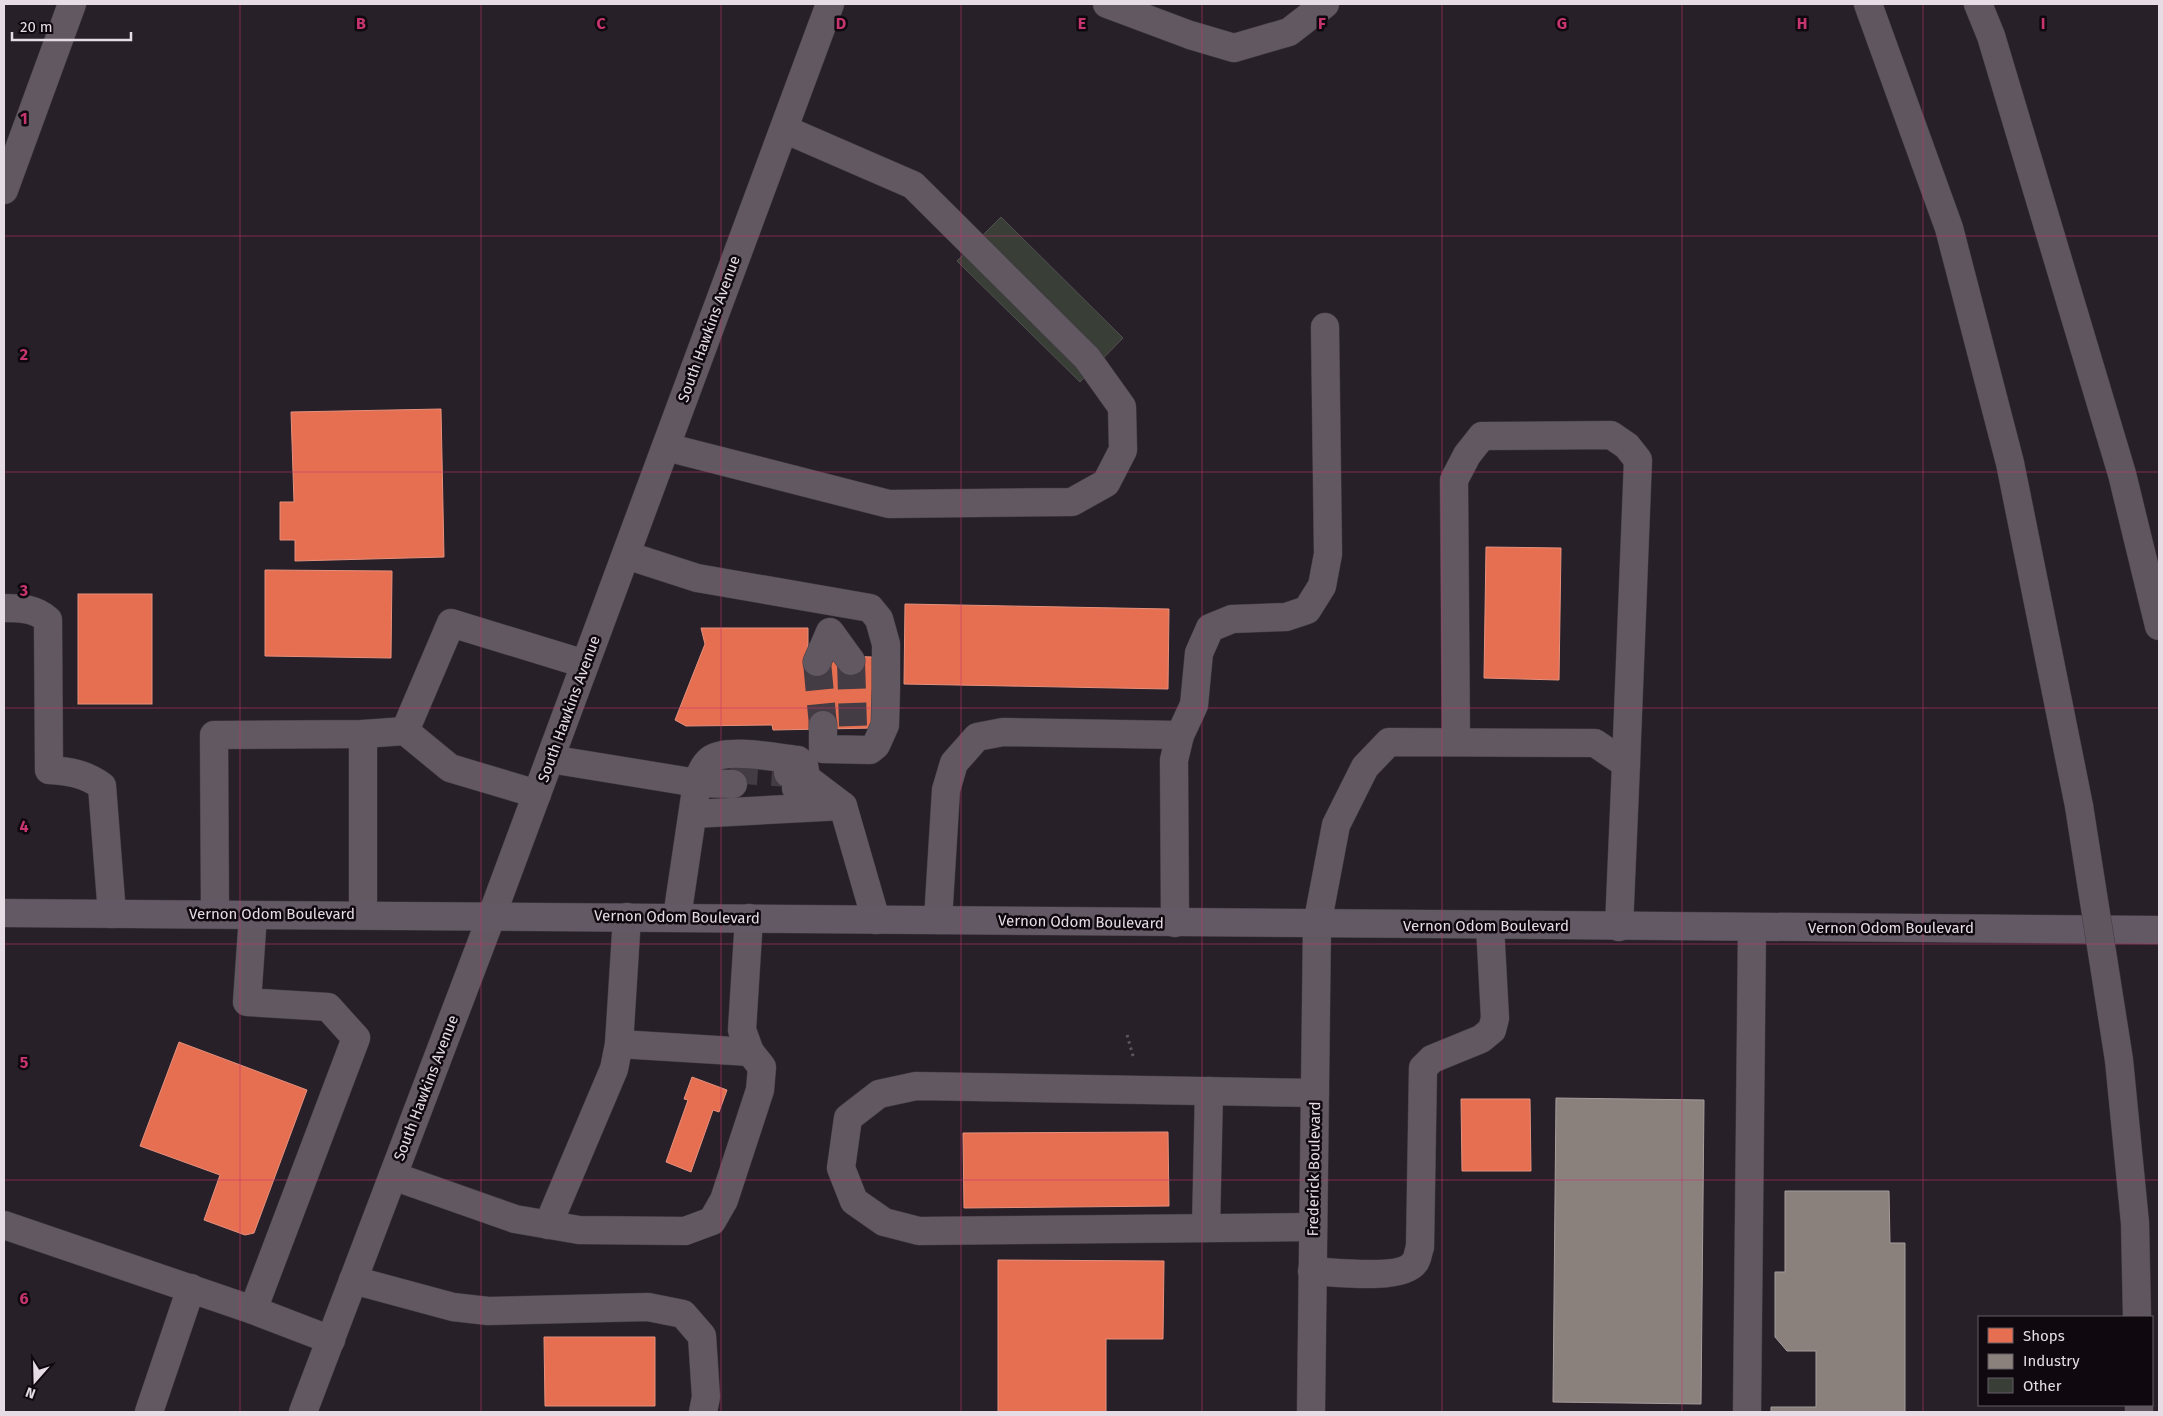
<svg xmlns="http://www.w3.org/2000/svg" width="2163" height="1416" font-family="'Fira Sans',sans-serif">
	<rect width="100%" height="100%" fill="#272028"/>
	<g fill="#e76f51" stroke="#e6907d">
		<polygon points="441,409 444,557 295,561 295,540 280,540 280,502 294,502 291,412"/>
		<polygon points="1486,547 1561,548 1559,680 1484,678"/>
		<polygon points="265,570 392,571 391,658 265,656"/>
		<rect x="78" y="594" width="74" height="110"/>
		<polygon points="905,604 1169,609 1168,689 904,684"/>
		<polygon points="701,628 808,628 808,655 873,657 874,728 773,730 772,725 686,726 675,720 705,644"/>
		<polygon points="179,1042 307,1090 254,1233 245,1235 204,1220 220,1175 140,1146"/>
		<polygon points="692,1077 727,1090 719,1112 713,1110 691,1172 666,1162 688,1100 684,1099"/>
		<polygon points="1461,1099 1530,1099 1531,1171 1462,1171"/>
		<polygon points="1168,1132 1169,1206 964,1208 963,1133"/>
		<polygon points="998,1260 1164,1261 1163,1339 1106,1339 1106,1412 998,1412"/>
		<polygon points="544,1337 655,1337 655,1406 545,1406"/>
	</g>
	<g fill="#8a817c" stroke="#a59c9c">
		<polygon points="1556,1098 1704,1100 1701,1404 1553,1402"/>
		<polygon points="1785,1191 1889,1191 1890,1243 1905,1243 1905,1412 1771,1412 1771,1407 1816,1407 1816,1351 1787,1351 1775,1337 1775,1272 1785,1272"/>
	</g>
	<polygon fill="#393e36" stroke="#515151" points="1001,217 1123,338 1080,382 957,261"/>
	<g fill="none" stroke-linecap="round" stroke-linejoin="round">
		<g stroke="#443c44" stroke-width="28" stroke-dasharray="28 14" stroke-linecap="butt">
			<polyline points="851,661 853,726"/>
			<polyline points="817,662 823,725"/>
			<polyline points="730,769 788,773"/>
		</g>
		<defs>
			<g id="minor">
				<polyline points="1107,4 1190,35 1234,48 1289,32 1325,4"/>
				<polyline points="4,190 72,4"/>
				<polyline points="666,447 889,504 1072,502 1106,483 1123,450 1122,407 1087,358 913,185 784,129"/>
				<polyline points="626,555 697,578 870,608 879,619 886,644 886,689 885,725 876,745 870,750 823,749 823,725"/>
				<path d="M4 608C20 608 35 608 48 620L49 770C69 771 86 774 102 786L112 914"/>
				<polyline points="817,662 830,632 851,661"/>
				<polyline points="405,731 451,623 585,664"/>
				<polyline points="363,734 363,915"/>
				<polyline points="1456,742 1454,480 1467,455 1482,436 1611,435 1627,446 1638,460 1626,764"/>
				<polyline points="550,759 697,783 733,784"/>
				<polyline points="796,788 800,789 804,785 806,778 843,806 876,920"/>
				<polyline points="693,814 843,806"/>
				<polyline points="215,914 214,735 363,734 405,731 450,768 537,794"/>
				<path d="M677 917 697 783C700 775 703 766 710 760 725 747 779 758 798 760L804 765 806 778 788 773"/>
				<polyline points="938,920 946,790 954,763 977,737 1003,732 1180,735"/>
				<polyline points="1175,923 1174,760 1180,735 1194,705 1199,653 1210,628 1232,619 1286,617 1307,610 1322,586 1328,554 1325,327"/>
				<polyline points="619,1044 750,1052"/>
				<polyline points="393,1176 515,1219 579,1230 685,1231 712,1221 724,1200 760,1090 762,1067 750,1052 742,1030 749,918"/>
				<polyline points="4,1225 253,1310 331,1340"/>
				<polyline points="548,1225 614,1069 619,1044 627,917"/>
				<polyline points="1313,1227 919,1231 884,1222 854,1201 841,1168 848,1118 879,1094 916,1086 1315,1093"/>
				<polyline points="1206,1228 1209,1091"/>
				<path d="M1312 1271C1334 1272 1403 1281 1415 1262 1418 1258 1418 1252 1420 1247L1423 1068 1432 1059 1481 1039 1492 1030 1495 1018 1490 926"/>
				<polyline points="353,1280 453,1307 488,1311 648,1307 683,1314 702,1336 706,1397 703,1412"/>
				<polyline points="253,1310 356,1038 328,1007 247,1002 253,915"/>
				<polyline points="149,1412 191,1288"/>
				<polyline points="303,1412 492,915 830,4"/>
				<polyline points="1311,1412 1317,925 1336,825 1365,767 1389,742 1595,743 1626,764 1619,927"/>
				<polyline points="1747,1412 1752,928"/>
			</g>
			<path id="major" d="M4 913C722 915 1441 927 2159 930"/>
			<g id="highway">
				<polyline points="1868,4 1949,228 2010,463 2079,806"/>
				<polyline points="1978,4 1991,36 2122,474 2159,626"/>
				<polyline points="2119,1060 2135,1223 2137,1317"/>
				<polyline points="2139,1405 2139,1412"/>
			</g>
		</defs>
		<use href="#minor" stroke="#413b42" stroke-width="29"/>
		<use href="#major" stroke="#413b42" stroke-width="29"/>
		<use href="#highway" stroke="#413b42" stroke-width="29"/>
		<polyline stroke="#5d565e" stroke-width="3" stroke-dasharray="2.5 4" stroke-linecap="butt" points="1127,1035 1133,1056"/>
		<use href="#minor" stroke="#615862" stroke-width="28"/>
		<use href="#major" stroke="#625964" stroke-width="28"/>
		<use href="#highway" stroke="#5f5660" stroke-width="28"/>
		<defs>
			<polyline id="highway-bridge" points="2079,806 2119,1060"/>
		</defs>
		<use href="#highway-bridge" stroke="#413b42" stroke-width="29" stroke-linecap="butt"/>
		<use href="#highway-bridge" stroke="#5f5660" stroke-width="28"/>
	</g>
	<path fill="none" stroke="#c73570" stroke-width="1" stroke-opacity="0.55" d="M240 4V1412M481 4V1412M721 4V1412M961 4V1412M1202 4V1412M1442 4V1412M1682 4V1412M1923 4V1412M4 236H2159M4 472H2159M4 708H2159M4 944H2159M4 1180H2159"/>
	<g text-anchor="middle" stroke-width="5" stroke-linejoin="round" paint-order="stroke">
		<g font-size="15" fill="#e5dce5" stroke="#0f090f">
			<text transform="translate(709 329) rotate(-70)" y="5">South Hawkins Avenue</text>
			<text transform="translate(569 709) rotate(-70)" y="5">South Hawkins Avenue</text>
			<text x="272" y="919">Vernon Odom Boulevard</text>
			<text transform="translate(677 917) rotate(1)" y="5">Vernon Odom Boulevard</text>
			<text transform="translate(1081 922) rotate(1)" y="5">Vernon Odom Boulevard</text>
			<text x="1486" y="931">Vernon Odom Boulevard</text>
			<text x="1891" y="933">Vernon Odom Boulevard</text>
			<text transform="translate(426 1088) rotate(-69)" y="5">South Hawkins Avenue</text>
			<text transform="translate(1314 1169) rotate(-89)" y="5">Frederick Boulevard</text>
		</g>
	</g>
	<g font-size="16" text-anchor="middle" font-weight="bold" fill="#c73570" stroke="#0f090f" stroke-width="5" stroke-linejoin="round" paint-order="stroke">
		<text x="361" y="29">B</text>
		<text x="601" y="29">C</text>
		<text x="841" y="29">D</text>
		<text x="1082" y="29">E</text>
		<text x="1322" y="29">F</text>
		<text x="1562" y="29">G</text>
		<text x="1802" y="29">H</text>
		<text x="2043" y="29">I</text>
		<text x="24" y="124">1</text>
		<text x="24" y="360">2</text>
		<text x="24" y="596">3</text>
		<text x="24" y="832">4</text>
		<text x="24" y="1068">5</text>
		<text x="24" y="1304">6</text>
	</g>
	<rect width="2163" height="1416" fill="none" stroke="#e5dce5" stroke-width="10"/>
	<rect x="1978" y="1316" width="175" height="90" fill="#0f090f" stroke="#655d65"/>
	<rect x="1988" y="1328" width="25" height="15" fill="#e76f51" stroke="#655d65"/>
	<text x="2023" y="1341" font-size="15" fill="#e5dce5">Shops</text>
	<rect x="1988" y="1354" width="25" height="15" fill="#8a817c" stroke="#655d65"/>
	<text x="2023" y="1366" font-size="15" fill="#e5dce5">Industry</text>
	<rect x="1988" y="1378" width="25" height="15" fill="#393e36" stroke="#655d65"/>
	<text x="2023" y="1391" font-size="15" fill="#e5dce5">Other</text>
	<g transform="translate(35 1381) rotate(200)" stroke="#0f090f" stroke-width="4" paint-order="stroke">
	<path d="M0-4L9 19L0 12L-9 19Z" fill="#e5dce5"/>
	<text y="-8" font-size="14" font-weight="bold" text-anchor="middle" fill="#e5dce5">N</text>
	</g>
	<path d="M12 32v8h119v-8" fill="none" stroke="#e5dce5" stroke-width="2.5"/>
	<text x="20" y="32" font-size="15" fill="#e5dce5" stroke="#0f090f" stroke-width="4" paint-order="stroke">20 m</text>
</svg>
